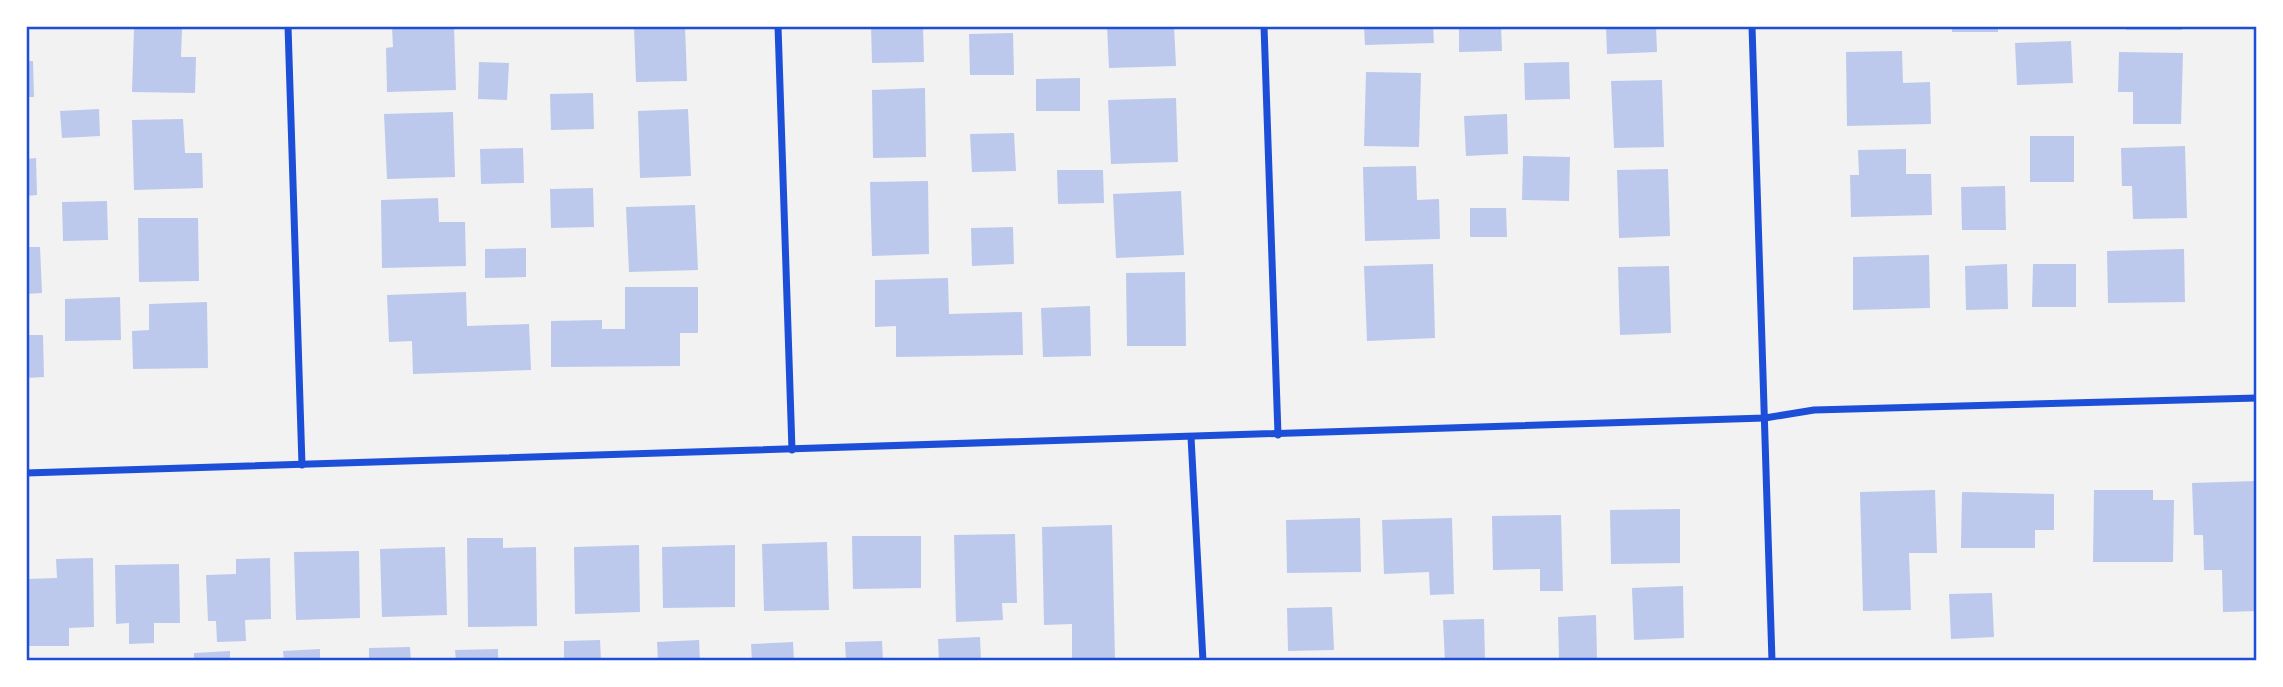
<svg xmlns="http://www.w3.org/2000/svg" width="2283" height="687" font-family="'PT Sans',sans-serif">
	<rect width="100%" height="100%" fill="#f2f2f2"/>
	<g fill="#bdc9ec">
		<polygon points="424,26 454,26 456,90 387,92 386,48 393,47 392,27"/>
		<polygon points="634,26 685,26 687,81 636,82"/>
		<polygon points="871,26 923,26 924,62 872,63"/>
		<polygon points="1107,26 1174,26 1176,66 1109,68"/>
		<polygon points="1364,26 1433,26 1434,43 1365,45"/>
		<polygon points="1459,26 1501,26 1502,51 1459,52"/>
		<polygon points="1606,26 1656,26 1657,52 1607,54"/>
		<rect x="1952" y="26" width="46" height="6"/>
		<rect x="2126" y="26" width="56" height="4"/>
		<polygon points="134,28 182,28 181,57 196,57 195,93 132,92"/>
		<polygon points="1013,33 1014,75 970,75 969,34"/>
		<polygon points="2071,41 2073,83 2017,85 2015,43"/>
		<polygon points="1902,51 1903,83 1930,82 1931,124 1847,126 1846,52"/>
		<polygon points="2119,52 2183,53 2181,124 2133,124 2133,92 2118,92"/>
		<polygon points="26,61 33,61 34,97 26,97"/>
		<polygon points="479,62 509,63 507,100 478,99"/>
		<polygon points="1569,62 1570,99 1525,100 1524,63"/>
		<polygon points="1366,72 1421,73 1419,147 1364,146"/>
		<polygon points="1080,78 1080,111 1036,111 1036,79"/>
		<polygon points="1662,80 1664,147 1614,148 1611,81"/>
		<polygon points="925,88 926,157 873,158 872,90"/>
		<polygon points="593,93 594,129 551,130 550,94"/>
		<polygon points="1176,98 1178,162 1111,164 1108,100"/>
		<polygon points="99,109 100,136 62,138 60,111"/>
		<polygon points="688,109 691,176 640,178 638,111"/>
		<polygon points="453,112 455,177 387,179 384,114"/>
		<polygon points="1507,114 1508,154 1466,156 1464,116"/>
		<polygon points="183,119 185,153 202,153 203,188 134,190 132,120"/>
		<polygon points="1014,133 1016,171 972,172 970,134"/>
		<rect x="2030" y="136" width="44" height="46"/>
		<polygon points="2185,146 2187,218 2133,219 2132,186 2122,186 2121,148"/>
		<polygon points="523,148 524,183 481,184 480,149"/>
		<polygon points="1906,149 1906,174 1931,174 1932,215 1851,217 1850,175 1859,175 1858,150"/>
		<polygon points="1523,156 1570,157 1569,201 1522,200"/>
		<polygon points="36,158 37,195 26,196 26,159"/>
		<polygon points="1416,166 1417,200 1439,199 1440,239 1365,241 1363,167"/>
		<polygon points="1668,169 1670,236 1619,238 1617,170"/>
		<polygon points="1057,170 1103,170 1104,203 1058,204"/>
		<polygon points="928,181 929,254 872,256 870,182"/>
		<polygon points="2005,186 2006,230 1962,230 1961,187"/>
		<polygon points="593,188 594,227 551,228 550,189"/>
		<polygon points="1181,191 1184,255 1116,258 1113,194"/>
		<polygon points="438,198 439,222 465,222 466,266 382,268 381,200"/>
		<polygon points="107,201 108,240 63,241 62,202"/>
		<polygon points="695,205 698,270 629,272 626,207"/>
		<polygon points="1470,208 1506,208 1507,237 1470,237"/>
		<polygon points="138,218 198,218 199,281 139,282"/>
		<polygon points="1013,227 1014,264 972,266 971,228"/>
		<polygon points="26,247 40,247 42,293 26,294"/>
		<polygon points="526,248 526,277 485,278 485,249"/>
		<polygon points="2184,249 2185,302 2108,303 2107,251"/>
		<polygon points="1929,255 1930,308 1853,310 1853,257"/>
		<polygon points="1433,264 1435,338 1367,341 1364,266"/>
		<polygon points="2007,264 2008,309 1966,310 1965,266"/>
		<polygon points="2033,264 2076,264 2076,307 2032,307"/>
		<polygon points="1669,266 1671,333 1620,335 1618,267"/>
		<polygon points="1185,272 1186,346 1127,346 1126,273"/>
		<polygon points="948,278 949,314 1022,312 1023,355 896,357 896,326 875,327 875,280"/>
		<polygon points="625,287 698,287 698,333 680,333 680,366 551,367 551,321 602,320 602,329 625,329"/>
		<polygon points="466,292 467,326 529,324 531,370 413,374 412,341 389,342 387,295"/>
		<polygon points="120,297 121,340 65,341 65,299"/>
		<polygon points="207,302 208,368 133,369 132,331 149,330 149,304"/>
		<polygon points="1090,306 1091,356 1043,357 1041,308"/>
		<polygon points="26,335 43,335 44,377 26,378"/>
		<polygon points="2257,481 2257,611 2223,612 2222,570 2204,570 2203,535 2194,535 2192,483"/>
		<polygon points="1935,490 1937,553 1909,553 1911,610 1863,611 1860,492"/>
		<polygon points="2094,490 2153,490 2153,500 2174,500 2173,562 2093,562"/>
		<polygon points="1962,492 2054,494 2054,530 2035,530 2035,548 1961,548"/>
		<polygon points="1680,509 1680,563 1611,564 1610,510"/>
		<polygon points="1561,515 1563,591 1540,591 1540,569 1493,570 1492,516"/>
		<polygon points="1360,518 1361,572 1287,573 1286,520"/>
		<polygon points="1452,518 1454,594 1430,595 1429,572 1384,574 1382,520"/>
		<polygon points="1112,525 1115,660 1072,661 1072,624 1044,625 1042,527"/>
		<polygon points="1015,534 1017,603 1002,603 1003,620 956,622 954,535"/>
		<polygon points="852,536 921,536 921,588 853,589"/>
		<polygon points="467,538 503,538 503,548 536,547 537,626 468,627"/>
		<polygon points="827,542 829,610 764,611 762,544"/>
		<polygon points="639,545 640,612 575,614 574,547"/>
		<polygon points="735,545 735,607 663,608 662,547"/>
		<polygon points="445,547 447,615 382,617 380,549"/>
		<polygon points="359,551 360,618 296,620 294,552"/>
		<polygon points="93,558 94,627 69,628 69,646 27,646 26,579 57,578 56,559"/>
		<polygon points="270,558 271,619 245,620 246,641 217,642 216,621 208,621 206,575 236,574 236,559"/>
		<polygon points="179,564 180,623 154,623 154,643 129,644 129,623 116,624 115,565"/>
		<polygon points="1683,586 1684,638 1634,640 1632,588"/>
		<polygon points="1992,593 1994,637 1951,639 1949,594"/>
		<polygon points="1332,607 1334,650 1288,651 1287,608"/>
		<polygon points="1596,615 1597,658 1559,659 1558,617"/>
		<polygon points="1484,619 1485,660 1445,661 1443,620"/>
		<polygon points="980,637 981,661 939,661 938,639"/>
		<polygon points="600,640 601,661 564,661 564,641"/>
		<polygon points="699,640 700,661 658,661 657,642"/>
		<polygon points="882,641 883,661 846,661 845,642"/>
		<polygon points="793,642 794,661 752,661 751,644"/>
		<polygon points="410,647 411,661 369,661 369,648"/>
		<polygon points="320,649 320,661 284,661 283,651"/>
		<polygon points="498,649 498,661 456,661 455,650"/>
		<polygon points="230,651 230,661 194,661 194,653"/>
	</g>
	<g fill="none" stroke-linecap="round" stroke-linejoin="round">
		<g stroke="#1d4ed8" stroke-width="7">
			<polyline points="288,26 302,465"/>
			<polyline points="778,26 792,450"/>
			<polyline points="1264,26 1278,435"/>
			<polyline points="1752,26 1772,661"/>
			<polyline points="1191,437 1203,661"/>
			<polyline points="26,473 1765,418 1814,410 2257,398"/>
		</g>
	</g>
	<rect width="2283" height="687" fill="none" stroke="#ffffff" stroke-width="56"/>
	<rect x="28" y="28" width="2227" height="631" fill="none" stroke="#1d4ed8" stroke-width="2.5"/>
</svg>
